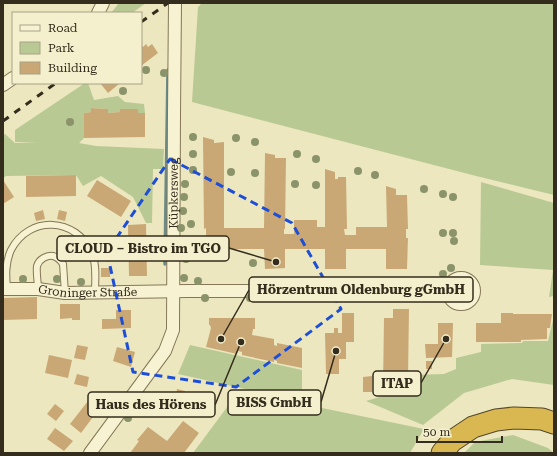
<svg xmlns="http://www.w3.org/2000/svg" width="557" height="456" font-family="'Roboto Serif',serif">
	<rect width="100%" height="100%" fill="#ece7bf"/>
	<g fill="#b9c994">
		<polygon points="119,3 146,3 132,13 111,13"/>
		<polygon points="202,3 554,3 554,195 476,176 192,102 198,7"/>
		<polygon points="85,83 88,83 94,100 118,96 125,102 144,104 145,113 138,113 137,109 121,109 120,112 108,113 108,109 91,108 91,112 84,113 84,138 79,143 96,146 164,149 163,169 153,169 152,223 146,223 133,197 101,176 83,186 76,175 6,176 3,178 3,135 5,134 15,143 37,143 15,142 15,130"/>
		<polygon points="481,182 554,203 554,296 549,297 553,270 480,265"/>
		<polygon points="554,316 554,385 512,379 464,393 423,425 366,401 400,391 401,381 409,380 410,375 444,374 456,369 456,358 481,352 481,344 522,343 523,341 548,341"/>
		<polygon points="190,345 302,370 302,402 178,374"/>
		<polygon points="239,391 424,429 410,453 193,453"/>
		<polygon points="513,435 548,448 554,453 464,453 475,442"/>
	</g>
	<g fill="none" stroke-linecap="round" stroke-linejoin="round">
		<polyline stroke="#6a8b89" stroke-width="3.5" points="165,264 168,70"/>
	</g>
	<g fill="#c9a876">
		<polygon points="141,44 143,47 146,44 148,47 152,44 158,53 141,66"/>
		<polygon points="100,83 120,83 108,93"/>
		<polygon points="91,108 108,109 108,113 120,112 120,109 138,109 138,113 145,113 145,137 84,138 84,113 91,112"/>
		<polygon points="203,137 214,140 214,143 224,142 224,228 264,228 265,153 275,155 275,158 286,158 285,229 284,229 284,234 294,234 294,220 317,220 317,227 325,227 325,169 335,172 335,179 338,179 338,177 346,177 347,229 344,229 345,235 356,235 356,227 387,227 386,186 396,189 396,195 407,195 408,229 406,229 406,238 408,238 407,269 386,269 386,249 346,249 346,269 325,269 325,249 285,249 285,268 265,269 264,249 204,249 204,239 206,239 206,228 204,229"/>
		<polygon points="76,175 76,196 26,197 26,176"/>
		<polygon points="3,180 14,197 3,204"/>
		<polygon points="97,180 131,201 121,217 87,196"/>
		<polygon points="43,210 45,219 36,221 34,213"/>
		<polygon points="59,210 67,212 65,221 57,219"/>
		<polygon points="146,224 147,276 129,276 128,225"/>
		<rect x="101" y="268" width="9" height="9"/>
		<polygon points="37,297 37,319 3,320 3,298"/>
		<polygon points="60,304 80,304 80,320 72,320 72,318 60,319"/>
		<polygon points="393,309 409,309 408,378 399,378 399,387 383,387 384,318 393,318"/>
		<polygon points="116,310 131,310 131,328 102,329 102,319 116,319"/>
		<polygon points="342,313 354,313 354,342 346,342 346,359 339,359 339,374 326,374 325,333 334,333 334,328 338,328 338,333 342,333"/>
		<polygon points="501,313 513,313 513,314 552,314 550,328 547,328 547,339 521,340 521,342 476,342 476,323 501,323"/>
		<polygon points="209,318 255,318 255,329 253,329 252,335 274,339 274,345 277,346 277,343 302,348 302,368 277,363 277,361 274,360 274,362 242,355 242,352 238,351 237,354 206,347 211,328 210,325 209,325"/>
		<polygon points="438,323 453,323 452,357 426,358 425,344 438,344"/>
		<polygon points="77,345 88,347 85,360 74,358"/>
		<polygon points="117,347 135,352 131,367 113,361"/>
		<polygon points="49,355 72,360 68,378 45,373"/>
		<rect x="426" y="361" width="6" height="8"/>
		<polygon points="77,374 89,377 87,387 74,384"/>
		<polygon points="372,376 372,392 363,392 363,377"/>
		<polygon points="177,389 185,391 185,396 176,395"/>
		<polygon points="88,401 99,409 81,433 70,424"/>
		<polygon points="55,404 64,411 56,421 47,414"/>
		<polygon points="183,421 199,433 184,453 130,453 139,441 137,440 148,427 167,441"/>
		<polygon points="55,428 73,441 64,451 47,439"/>
	</g>
	<g fill="none" stroke-linecap="round" stroke-linejoin="round">
		<defs>
			<g id="service">
				<path d="M7 289C6 276 5 263 11 250 29 215 76 217 92 253 97 265 95 280 95 293"/>
				<path d="M38 289C38 282 36 272 37 266 39 259 47 255 53 256 58 257 61 261 63 264L65 293"/>
			</g>
			<g id="minor">
				<polyline points="98,13 103,3"/>
				<polyline points="3,85 13,78"/>
				<circle cx="461" cy="291" r="13"/>
				<path id="s1" d="M3 289H38L65 293 188 291H448"/>
				<path id="s2" d="M90 453 165 351 173 330 174 113 175 3"/>
			</g>
			<polyline id="motorway" points="442,453 452,441 473,427 496,420 514,418 542,419 554,423"/>
		</defs>
		<use href="#service" stroke="#847758" stroke-width="8"/>
		<use href="#minor" stroke="#847758" stroke-width="14"/>
		<use href="#motorway" stroke="#51452d" stroke-width="23"/>
		<use href="#service" stroke="#f7f3d2" stroke-width="6"/>
		<use href="#minor" stroke="#f7f3d2" stroke-width="12"/>
		<use href="#motorway" stroke="#d9b751" stroke-width="21"/>
		<g stroke="#342c1c" stroke-width="3" stroke-dasharray="7 7" stroke-linecap="butt">
			<polyline points="141,22 168,3"/>
			<polyline points="3,121 56,83"/>
		</g>
	</g>
	<g fill="#8b936a">
		<circle cx="146" cy="70" r="4"/>
		<circle cx="164" cy="73" r="4"/>
		<circle cx="123" cy="91" r="4"/>
		<circle cx="70" cy="122" r="4"/>
		<circle cx="193" cy="137" r="4"/>
		<circle cx="236" cy="138" r="4"/>
		<circle cx="255" cy="142" r="4"/>
		<circle cx="193" cy="154" r="4"/>
		<circle cx="297" cy="154" r="4"/>
		<circle cx="316" cy="159" r="4"/>
		<circle cx="193" cy="170" r="4"/>
		<circle cx="358" cy="171" r="4"/>
		<circle cx="231" cy="172" r="4"/>
		<circle cx="255" cy="173" r="4"/>
		<circle cx="375" cy="175" r="4"/>
		<circle cx="185" cy="184" r="4"/>
		<circle cx="295" cy="184" r="4"/>
		<circle cx="316" cy="185" r="4"/>
		<circle cx="424" cy="189" r="4"/>
		<circle cx="443" cy="194" r="4"/>
		<circle cx="184" cy="197" r="4"/>
		<circle cx="453" cy="197" r="4"/>
		<circle cx="183" cy="211" r="4"/>
		<circle cx="191" cy="224" r="4"/>
		<circle cx="181" cy="228" r="4"/>
		<circle cx="443" cy="233" r="4"/>
		<circle cx="453" cy="233" r="4"/>
		<circle cx="454" cy="241" r="4"/>
		<circle cx="186" cy="259" r="4"/>
		<circle cx="253" cy="263" r="4"/>
		<circle cx="451" cy="268" r="4"/>
		<circle cx="443" cy="274" r="4"/>
		<circle cx="184" cy="278" r="4"/>
		<circle cx="23" cy="279" r="4"/>
		<circle cx="57" cy="279" r="4"/>
		<circle cx="198" cy="281" r="4"/>
		<circle cx="81" cy="282" r="4"/>
		<circle cx="205" cy="298" r="4"/>
		<circle cx="250" cy="298" r="4"/>
		<circle cx="128" cy="418" r="4"/>
	</g>
	<path fill="none" stroke="#1d4ed8" stroke-width="3" stroke-dasharray="8 5" stroke-linejoin="round" d="M170 159 292 223 341 309 236 387 133 372 107 252Z"/>
	<g text-anchor="middle" stroke-width="3" stroke-linejoin="round" paint-order="stroke">
		<g font-size="12" fill="#342c1c" stroke="#f4f0ce">
			<text dy="4" stroke="none"><textPath href="#s2" startOffset="286">Küpkersweg</textPath></text>
			<text dy="4" stroke="none"><textPath href="#s1" startOffset="85">Groninger Straße</textPath></text>
		</g>
	</g>
	<path fill="none" stroke="#342c1c" stroke-width="1.5" d="M276 262L229 248M221 339L249 290M446 339L421 383M336 351L321 402M241 342L215 405"/>
	<g fill="#342c1c" stroke="#f4f0ce" stroke-width="1.5">
		<circle cx="276" cy="262" r="4"/>
		<circle cx="221" cy="339" r="4"/>
		<circle cx="446" cy="339" r="4"/>
		<circle cx="336" cy="351" r="4"/>
		<circle cx="241" cy="342" r="4"/>
	</g>
	<g fill="#f4f0ce" stroke="#342c1c" stroke-width="1.5">
		<rect x="57" y="236" width="172" height="25" rx="4"/>
		<rect x="249" y="277" width="224" height="25" rx="4"/>
		<rect x="373" y="371" width="48" height="25" rx="4"/>
		<rect x="228" y="390" width="93" height="25" rx="4"/>
		<rect x="88" y="392" width="127" height="25" rx="4"/>
	</g>
	<g font-size="13" text-anchor="middle" font-weight="bold" fill="#342c1c">
		<text x="143" y="253">CLOUD – Bistro im TGO</text>
		<text x="361" y="294">Hörzentrum Oldenburg gGmbH</text>
		<text x="397" y="388">ITAP</text>
		<text x="274" y="407">BISS GmbH</text>
		<text x="151" y="409">Haus des Hörens</text>
	</g>
	<rect width="557" height="456" fill="none" stroke="#342c1c" stroke-width="8"/>
	<rect x="12" y="12" width="130" height="72" fill="#f4f0ce" stroke="#a7a287"/>
	<rect x="20" y="25" width="20" height="6" fill="#f7f3d2" stroke="#a7a287"/>
	<text x="48" y="32" font-size="12" fill="#342c1c">Road</text>
	<rect x="20" y="42" width="20" height="12" fill="#b9c994" stroke="#a7a287"/>
	<text x="48" y="52" font-size="12" fill="#342c1c">Park</text>
	<rect x="20" y="62" width="20" height="12" fill="#c9a876" stroke="#a7a287"/>
	<text x="48" y="72" font-size="12" fill="#342c1c">Building</text>
	<path d="M417 436v6h85v-6" fill="none" stroke="#342c1c" stroke-width="2"/>
	<text x="423" y="436" font-size="12" fill="#342c1c" stroke="#f4f0ce" stroke-width="3" paint-order="stroke">50 m</text>
</svg>
